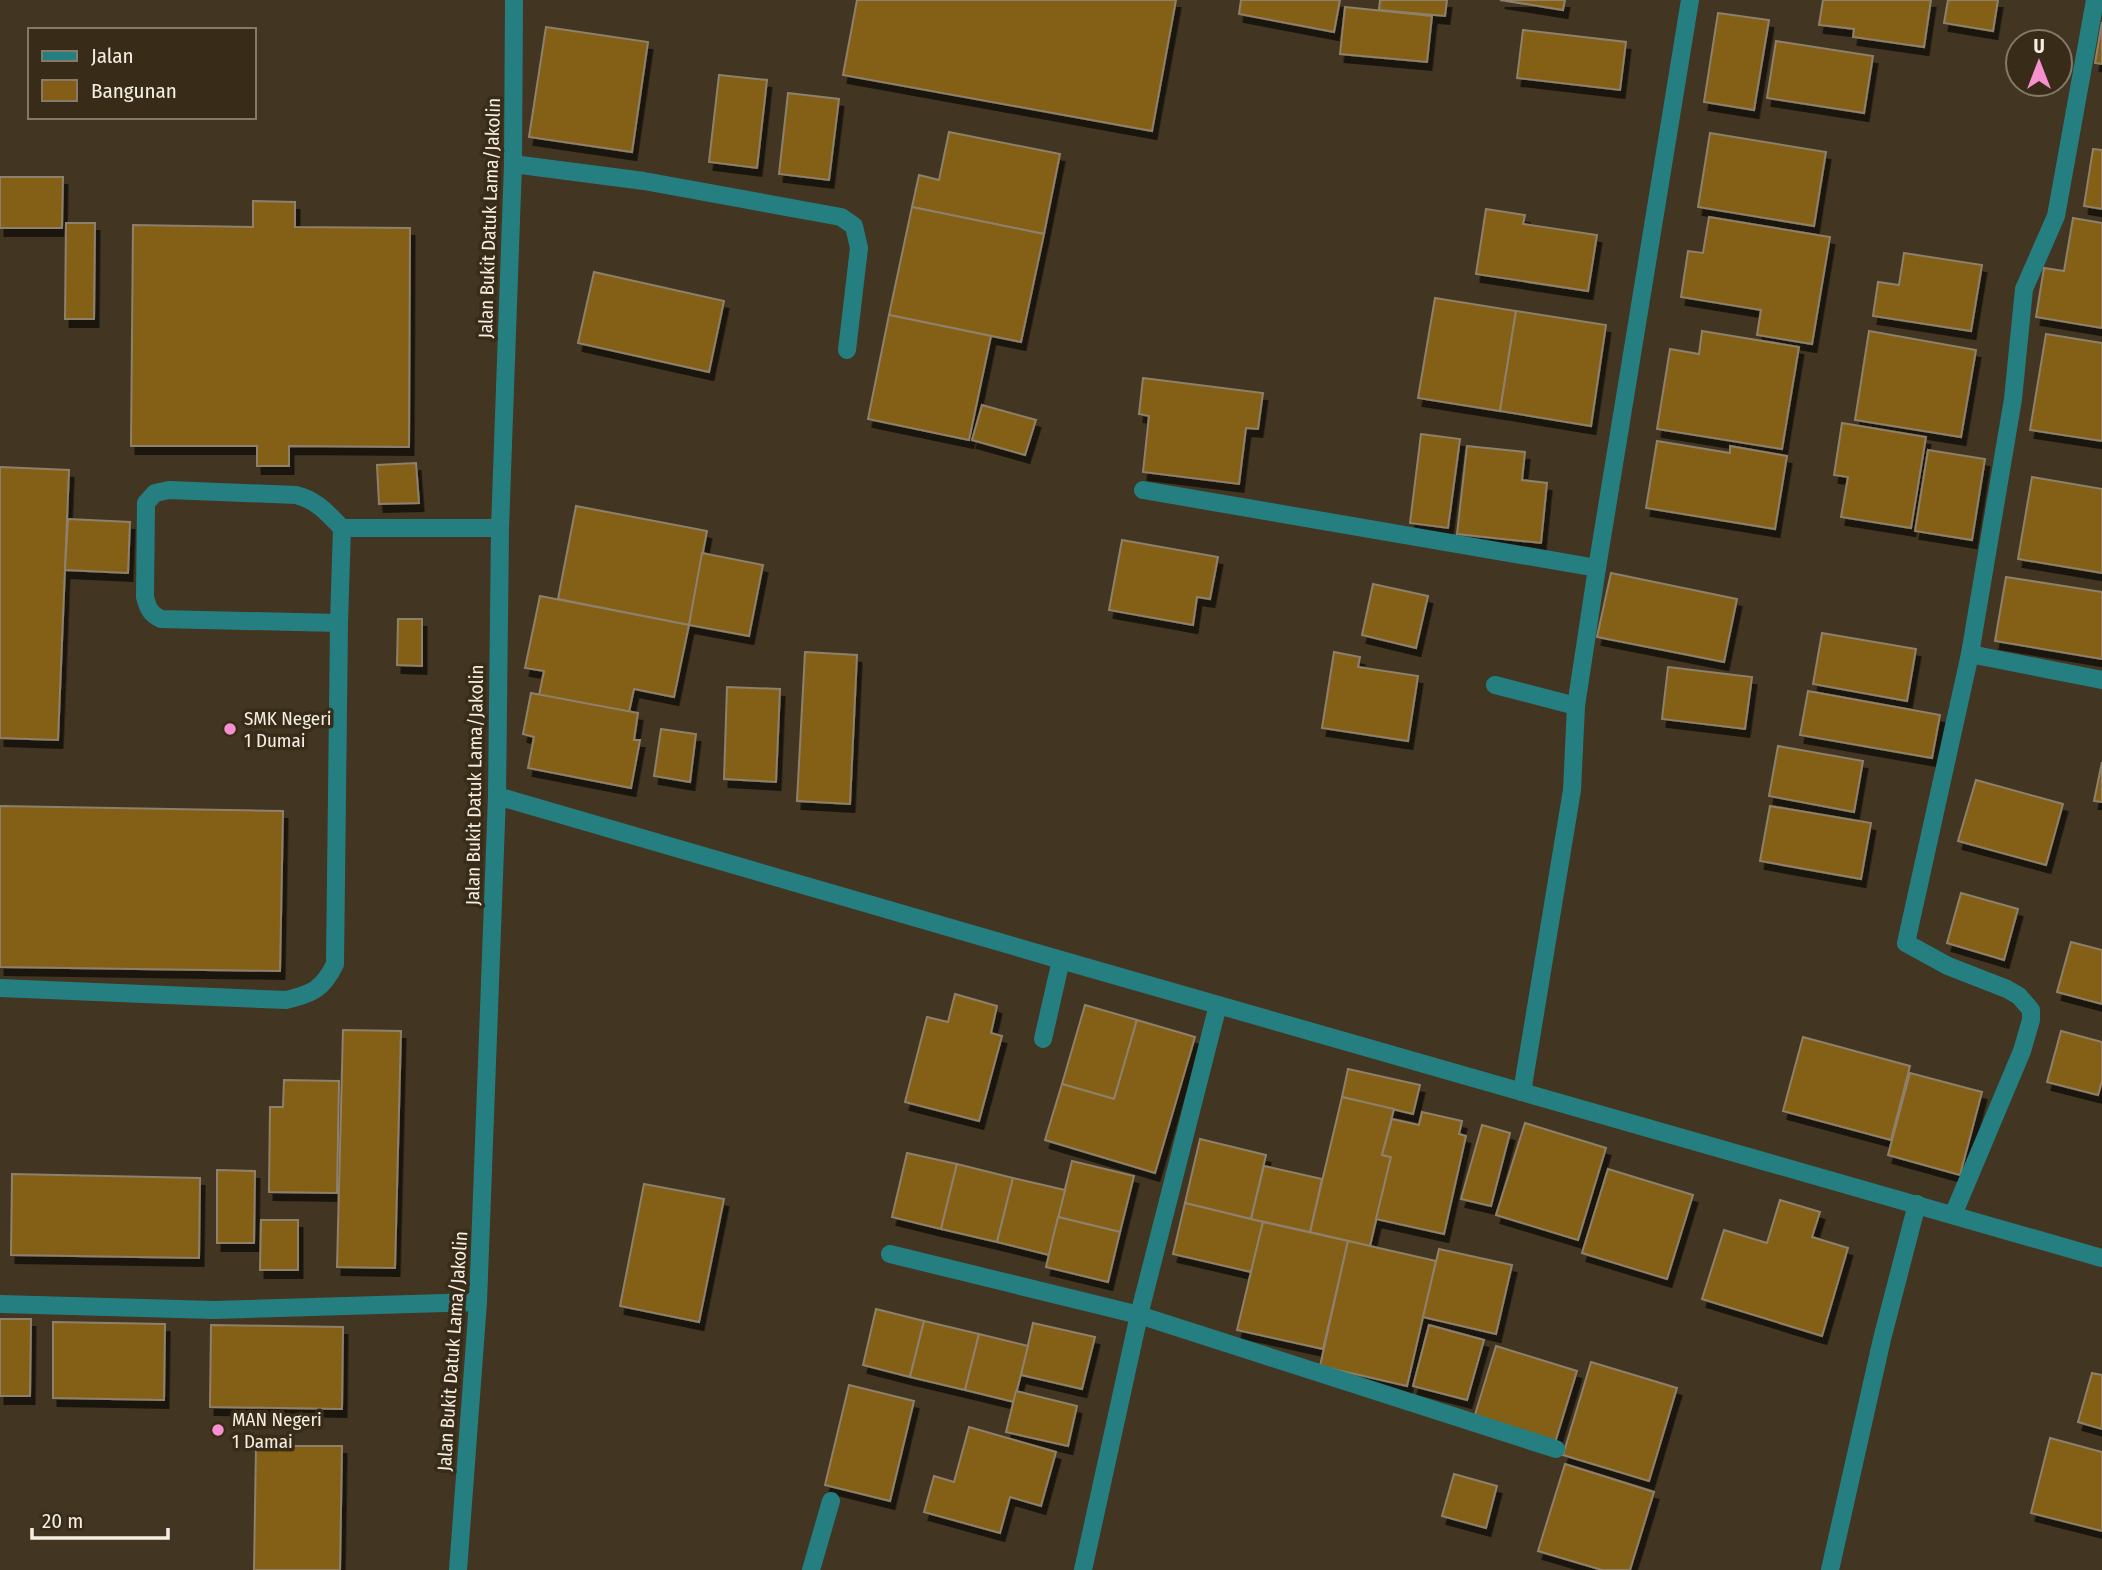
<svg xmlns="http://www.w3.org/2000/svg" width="2102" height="1570" font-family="'Fira Sans Condensed',sans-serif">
	<defs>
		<filter id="shadow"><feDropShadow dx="4.5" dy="8" stdDeviation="0" flood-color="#0009"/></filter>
	</defs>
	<rect width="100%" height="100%" fill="#423623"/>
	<g fill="#845e16" stroke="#8e806b" stroke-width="2" filter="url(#shadow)">
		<polygon points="857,0 1176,0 1152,131 843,75"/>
		<polygon points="1241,0 1340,0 1334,32 1239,14"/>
		<polygon points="1380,0 1447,0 1445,16 1379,10"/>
		<polygon points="1500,0 1565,0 1563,10"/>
		<polygon points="1823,0 1931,0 1924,47 1853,37 1854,29 1819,25"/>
		<polygon points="1948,0 1998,0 1993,31 1944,23"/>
		<polygon points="1345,7 1432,16 1427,62 1340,54"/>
		<polygon points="1718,13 1769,20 1754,110 1704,102"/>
		<polygon points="2102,22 2102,64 2095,63"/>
		<polygon points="546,27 648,42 632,152 529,137"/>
		<polygon points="1523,30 1626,42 1620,90 1517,78"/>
		<polygon points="1776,41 1873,56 1864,113 1767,98"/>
		<polygon points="719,75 767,80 757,168 709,162"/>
		<polygon points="788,93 839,99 829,180 779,174"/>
		<polygon points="949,132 1060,154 1044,234 912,207 919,175 939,180"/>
		<polygon points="1710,133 1826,152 1814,226 1698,207"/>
		<polygon points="2093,149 2102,150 2102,209 2084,206"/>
		<polygon points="0,177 63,177 62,228 0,228"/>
		<polygon points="253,201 295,202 295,227 410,228 409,447 289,446 289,466 257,466 257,446 131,446 133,225 253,227"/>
		<polygon points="912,207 1044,234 1021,342 889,315"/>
		<polygon points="1486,209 1525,215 1523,224 1597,235 1588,291 1476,274"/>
		<polygon points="1709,217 1830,237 1812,344 1757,335 1761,310 1681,297 1688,251 1703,253"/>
		<polygon points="2073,218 2102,223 2102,328 2036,317 2044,268 2064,271"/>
		<polygon points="66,223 95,223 94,319 65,319"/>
		<polygon points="1904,253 1982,265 1971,331 1873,316 1878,282 1899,285"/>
		<polygon points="594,272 724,301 709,372 578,343"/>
		<polygon points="1435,298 1516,311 1500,411 1418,398"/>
		<polygon points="1516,311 1606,325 1591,426 1500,411"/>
		<polygon points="889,315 991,336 969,440 868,419"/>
		<polygon points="1702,331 1799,347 1782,449 1657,429 1670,349 1699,354"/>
		<polygon points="1869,331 1976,350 1961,437 1855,420"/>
		<polygon points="2046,334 2102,343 2102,441 2030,430"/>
		<polygon points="1143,378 1263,393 1258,429 1246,428 1239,484 1143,472 1149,416 1139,414"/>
		<polygon points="982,405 1036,420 1025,455 972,440"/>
		<polygon points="1842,423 1926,437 1911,528 1841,517 1848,477 1834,475"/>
		<polygon points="1421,434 1460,439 1448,528 1410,523"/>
		<polygon points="1657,441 1730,453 1730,446 1787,456 1775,529 1646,508"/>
		<polygon points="1467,446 1525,452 1522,480 1547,483 1541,543 1457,534"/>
		<polygon points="1928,450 1985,459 1972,540 1915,531"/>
		<polygon points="416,463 419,503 379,504 377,465"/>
		<polygon points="0,467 69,470 58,740 0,738"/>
		<polygon points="2032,477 2102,489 2102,573 2018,559"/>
		<polygon points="576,506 707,531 689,625 558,599"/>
		<polygon points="68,519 130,522 128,573 65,570"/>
		<polygon points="1122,540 1218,557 1210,599 1197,597 1193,625 1109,610"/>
		<polygon points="702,553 763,565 749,636 689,625"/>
		<polygon points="1611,573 1737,599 1724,662 1597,637"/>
		<polygon points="2006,577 2102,592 2102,659 1995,641"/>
		<polygon points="1373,584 1428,596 1416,648 1362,635"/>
		<polygon points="540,596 689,625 674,697 634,689 629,712 539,695 544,671 525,668"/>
		<polygon points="398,619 422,619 422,666 397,665"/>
		<polygon points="1822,633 1916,649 1907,701 1813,684"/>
		<polygon points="805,652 857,655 850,804 797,801"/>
		<polygon points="1334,652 1360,657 1358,667 1418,676 1408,741 1322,728"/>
		<polygon points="1668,667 1752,677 1745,729 1662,719"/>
		<polygon points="727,687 780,689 776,782 724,779"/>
		<polygon points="1808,691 1940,715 1932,758 1800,735"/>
		<polygon points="531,693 638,713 634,740 640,740 631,788 528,768 534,737 523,734"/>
		<polygon points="661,729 696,734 690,782 654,776"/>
		<polygon points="1778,746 1863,761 1854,812 1769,796"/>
		<polygon points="2102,762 2102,802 2094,801"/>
		<polygon points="1976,780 2063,804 2046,865 1958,841"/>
		<polygon points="0,806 283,811 280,971 0,967"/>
		<polygon points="1770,806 1871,823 1861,879 1760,861"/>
		<polygon points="1961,893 2018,909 2004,960 1947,943"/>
		<polygon points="2071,942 2102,950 2102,1004 2057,992"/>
		<polygon points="955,994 997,1006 991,1033 1002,1036 979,1121 905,1102 927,1017 948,1022"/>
		<polygon points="1085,1005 1137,1020 1114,1099 1062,1084"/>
		<polygon points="1137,1020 1195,1037 1155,1173 1045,1140 1062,1084 1114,1099"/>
		<polygon points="343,1030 401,1031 395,1268 337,1267"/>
		<polygon points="2061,1031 2102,1042 2102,1081 2098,1095 2047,1082"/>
		<polygon points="1803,1037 1910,1066 1891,1140 1783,1111"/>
		<polygon points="1348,1069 1420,1085 1413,1114 1342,1097"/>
		<polygon points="1910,1073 1982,1092 1960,1175 1888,1155"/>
		<polygon points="284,1080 339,1081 337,1193 269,1192 270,1107 283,1107"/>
		<polygon points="1342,1097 1394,1109 1382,1155 1391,1157 1370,1246 1310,1232"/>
		<polygon points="1422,1112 1462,1121 1459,1134 1466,1136 1444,1234 1376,1219 1391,1157 1382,1155 1392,1119 1419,1125"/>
		<polygon points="1525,1123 1606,1148 1578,1240 1496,1215"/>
		<polygon points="1482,1125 1510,1133 1491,1206 1461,1199"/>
		<polygon points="1200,1139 1266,1155 1251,1219 1185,1203"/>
		<polygon points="907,1153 957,1164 941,1229 892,1217"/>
		<polygon points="1072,1161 1134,1176 1120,1232 1058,1217"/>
		<polygon points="957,1164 1013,1178 997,1242 941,1229"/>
		<polygon points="1264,1166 1322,1179 1310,1232 1251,1219"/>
		<polygon points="1608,1169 1693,1195 1667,1279 1582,1253"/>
		<polygon points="217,1170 255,1171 254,1243 217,1243"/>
		<polygon points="12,1174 200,1178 199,1258 11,1255"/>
		<polygon points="1013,1178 1065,1190 1049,1255 997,1242"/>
		<polygon points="644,1184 724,1199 699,1322 620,1306"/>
		<polygon points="1780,1200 1820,1212 1812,1237 1848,1248 1822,1336 1702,1299 1724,1230 1767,1243"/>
		<polygon points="1185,1203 1263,1222 1251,1272 1173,1254"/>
		<polygon points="1058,1217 1120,1232 1108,1282 1046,1267"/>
		<polygon points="261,1220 298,1220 298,1270 260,1270"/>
		<polygon points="1263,1222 1348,1241 1323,1349 1237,1330"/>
		<polygon points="1348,1241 1436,1261 1407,1386 1320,1366"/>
		<polygon points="1439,1249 1512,1265 1496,1334 1423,1317"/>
		<polygon points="876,1309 924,1321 910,1377 863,1365"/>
		<polygon points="0,1319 31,1319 30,1396 0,1396"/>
		<polygon points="924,1321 979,1334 965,1390 910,1377"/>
		<polygon points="53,1322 165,1324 164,1400 53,1398"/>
		<polygon points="1033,1323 1095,1337 1082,1389 1021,1375"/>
		<polygon points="211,1325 343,1327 342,1409 210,1407"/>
		<polygon points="1429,1325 1484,1340 1467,1400 1413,1386"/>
		<polygon points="979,1334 1028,1346 1014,1402 965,1390"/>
		<polygon points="1496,1346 1577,1371 1554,1446 1473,1421"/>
		<polygon points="1591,1362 1677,1388 1649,1481 1563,1455"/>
		<polygon points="2092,1373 2102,1375 2102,1429 2078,1422"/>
		<polygon points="849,1385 914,1401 890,1501 825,1485"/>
		<polygon points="1016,1391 1077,1406 1068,1446 1006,1432"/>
		<polygon points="969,1427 1056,1452 1041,1506 1010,1497 1000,1533 924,1512 934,1476 954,1482"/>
		<polygon points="2050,1438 2102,1452 2102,1531 2031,1513"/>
		<polygon points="256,1446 342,1446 340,1570 254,1570"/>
		<polygon points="1565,1464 1654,1492 1630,1570 1602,1570 1538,1551"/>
		<polygon points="1454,1474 1497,1486 1486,1528 1442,1516"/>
	</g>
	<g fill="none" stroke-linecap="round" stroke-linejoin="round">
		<g stroke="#257f80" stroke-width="18">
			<path d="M339 623 161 619C150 614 148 608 145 597L146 503 155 493 169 490 296 495C317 500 328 514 342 528H500"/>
			<polyline points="1495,685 1576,706"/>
			<path d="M0 988 286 1000C312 994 323 989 335 964L339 623 342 528"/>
			<polyline points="1043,1039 1061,960"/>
			<polyline points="0,1304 214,1310 478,1302"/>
			<polyline points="811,1570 831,1501"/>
		</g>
		<g stroke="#257f80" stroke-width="18">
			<polyline points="513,164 644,181 841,217 854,226 859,248 847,350"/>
			<polyline points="1143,490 1597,568"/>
			<polyline points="1970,654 2102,680"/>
			<polyline points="497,796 1061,960 2102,1258"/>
			<polyline points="1522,1092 1572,790 1576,706 1597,568 1690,0"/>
			<polyline points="1953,1215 2022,1051 2031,1020 2031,1010 2019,996 2007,989 1948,966 1906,943 1970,654 2013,399 2024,289 2056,216 2095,0"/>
			<polyline points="890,1254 1139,1315 1556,1449"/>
			<polyline points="458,1570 478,1302 497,796 500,528 513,164 514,0"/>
			<polyline points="1083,1570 1139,1315 1218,1005"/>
			<polyline points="1830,1570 1882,1339 1917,1204"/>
		</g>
	</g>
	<g fill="#f690cf" stroke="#382c19" stroke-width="2.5">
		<circle cx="230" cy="729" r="7"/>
		<circle cx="218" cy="1430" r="7"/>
	</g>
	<g text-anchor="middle" stroke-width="7" stroke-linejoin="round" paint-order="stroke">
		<g font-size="19" fill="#f5eee2" stroke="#382c19">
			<text transform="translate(489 218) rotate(-88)" y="7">Jalan Bukit Datuk Lama/Jakolin</text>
			<text transform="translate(474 785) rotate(-89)" y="7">Jalan Bukit Datuk Lama/Jakolin</text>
			<text transform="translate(452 1351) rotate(-86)" y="7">Jalan Bukit Datuk Lama/Jakolin</text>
		</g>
		<g font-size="19" fill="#f5eee2" stroke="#382c19" text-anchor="start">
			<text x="244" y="725">SMK Negeri<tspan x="244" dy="22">1 Dumai</tspan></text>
			<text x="232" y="1426">MAN Negeri<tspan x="232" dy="22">1 Damai</tspan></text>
		</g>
	</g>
	<rect x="28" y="28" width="228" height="91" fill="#382c19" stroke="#847a69" stroke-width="2"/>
	<rect x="42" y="51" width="35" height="10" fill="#257f80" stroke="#847a69" stroke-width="2"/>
	<text x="91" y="63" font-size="21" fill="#f5eee2">Jalan</text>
	<rect x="42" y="80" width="35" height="21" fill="#845e16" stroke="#847a69" stroke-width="2"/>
	<text x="91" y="98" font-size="21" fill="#f5eee2">Bangunan</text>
	<g transform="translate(2039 63)"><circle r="33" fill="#382c19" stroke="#847a69" stroke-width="2"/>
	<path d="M0-5L12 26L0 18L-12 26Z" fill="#f690cf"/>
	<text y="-10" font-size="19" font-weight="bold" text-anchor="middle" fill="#f5eee2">U</text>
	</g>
	<path d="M32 1528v10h136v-10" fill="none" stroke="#f5eee2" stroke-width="3.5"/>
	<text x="42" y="1528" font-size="21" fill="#f5eee2" stroke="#382c19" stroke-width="5" paint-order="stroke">20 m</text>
</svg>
